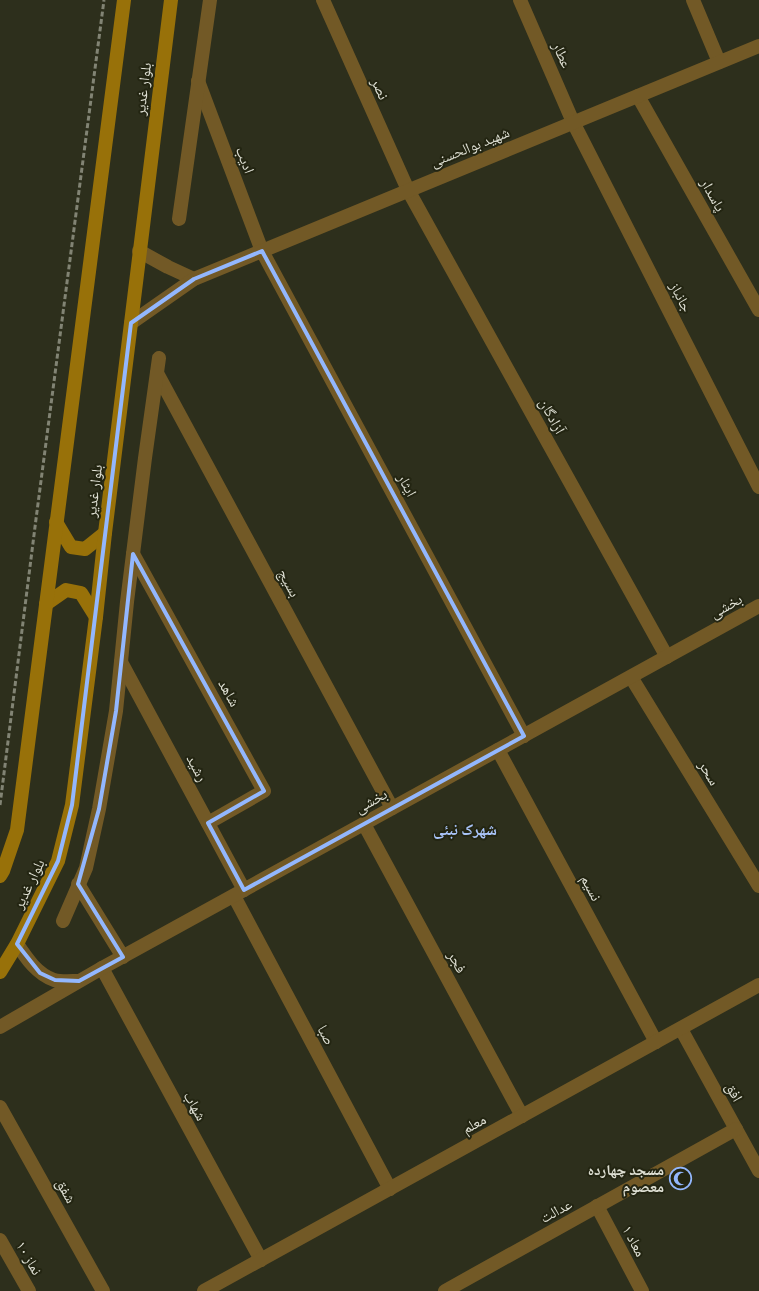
<svg xmlns="http://www.w3.org/2000/svg" width="759" height="1291" font-family="'PT Sans Narrow','Noto Naskh Arabic',sans-serif">
	<rect width="100%" height="100%" fill="#2d2f1c"/>
	<g fill="none" stroke-linecap="round" stroke-linejoin="round">
		<polyline stroke="#828474" stroke-width="3" stroke-dasharray="5 2.5" stroke-linecap="butt" points="0,805 36,519 104,0"/>
		<g stroke="#725926" stroke-width="14">
			<polyline points="323,0 408,190 667,657"/>
			<polyline points="520,0 573,122 759,487"/>
			<polyline points="693,0 719,62"/>
			<polyline points="198,81 262,251 524,736"/>
			<polyline points="638,96 759,310"/>
			<polyline points="179,219 210,0"/>
			<polyline points="157,373 392,808"/>
			<polyline points="133,554 264,791 208,823"/>
			<polyline points="121,662 244,890"/>
			<polyline points="631,677 759,886"/>
			<polyline points="498,750 656,1042"/>
			<polyline points="364,824 522,1116"/>
			<polyline points="78,884 123,957"/>
			<polyline points="234,896 390,1189"/>
			<polyline points="63,921 86,868 99,809 116,711 127,602 145,458 159,358"/>
			<polyline points="102,968 261,1260"/>
			<polyline points="681,1029 759,1171"/>
			<polyline points="0,1107 103,1291"/>
			<polyline points="597,1206 642,1291"/>
			<polyline points="0,1240 29,1291"/>
			<polyline points="445,1291 736,1129"/>
		</g>
		<g stroke="#725926" stroke-width="14">
			<polyline points="139,251 168,267 194,279"/>
			<polyline points="131,323 194,279 759,46"/>
			<path d="M17 944C27 959 37 974 54 980 61 982 71 981 78 981"/>
			<polyline points="0,1027 102,968 759,606"/>
			<polyline points="204,1291 759,985"/>
		</g>
		<g stroke="#987109" stroke-width="14">
			<polyline points="56,522 71,547 85,549 105,533"/>
			<polyline points="46,604 66,590 81,593 96,617"/>
			<polyline points="0,876 3,871 17,830 124,0"/>
			<polyline points="0,972 17,944 58,861 72,805 96,617 105,533 171,0"/>
		</g>
	</g>
	<path fill="none" stroke="#93b7fd" stroke-width="4" stroke-linejoin="round" d="M262 251 524 736 244 890 208 823 264 791 133 554 116 711 99 809 78 884 123 957 79 981 55 980 40 973 17 944 58 861 72 805 131 323 194 279Z"/>
	<defs>
		<symbol id="mosque-ring" viewBox="-11 -11 22 22"><circle r="9.5" fill="#232512" stroke="#93b7fd" stroke-width="1.5"/><path d="M3.5-4.9A6 6 0 1 0 3.5 4.9A5 5 0 1 1 3.5-4.9Z" fill="#93b7fd"/></symbol>
	</defs>
	<g fill-rule="evenodd">
		<use href="#mosque-ring" x="668" y="1166" width="25" height="25"/>
	</g>
	<g text-anchor="middle" stroke-width="4" stroke-linejoin="round" paint-order="stroke">
		<g font-size="15" fill="#dedfd3" stroke="#232512">
			<text transform="translate(562 55) rotate(66)" y="5">عطار</text>
			<text transform="translate(143 89) rotate(-83)" y="5">بلوار غدیر</text>
			<text transform="translate(380 89) rotate(66)" y="5">نصر</text>
			<text transform="translate(470 147) rotate(-22)" y="5">شهید بوالحسنی</text>
			<text transform="translate(245 160) rotate(69)" y="5">ادیب</text>
			<text transform="translate(713 195) rotate(61)" y="5">پاسدار</text>
			<text transform="translate(681 297) rotate(63)" y="5">جانباز</text>
			<text transform="translate(552 416) rotate(61)" y="5">آزادگان</text>
			<text transform="translate(407 485) rotate(62)" y="5">ایثار</text>
			<text transform="translate(94 491) rotate(-83)" y="5">بلوار غدیر</text>
			<text transform="translate(289 583) rotate(62)" y="5">بسیج</text>
			<text transform="translate(726 606) rotate(-29)" y="5">بخشی</text>
			<text transform="translate(229 693) rotate(61)" y="5">شاهد</text>
			<text transform="translate(197 768) rotate(62)" y="5">رشید</text>
			<text transform="translate(709 773) rotate(59)" y="5">سحر</text>
			<text transform="translate(371 801) rotate(-29)" y="5">بخشی</text>
			<text transform="translate(29 884) rotate(-64)" y="5">بلوار غدیر</text>
			<text transform="translate(591 888) rotate(62)" y="5">نسیم</text>
			<text transform="translate(457 962) rotate(62)" y="5">فجر</text>
			<text transform="translate(326 1035) rotate(62)" y="5">صبا</text>
			<text transform="translate(734 1092) rotate(61)" y="5">افق</text>
			<text transform="translate(195 1106) rotate(61)" y="5">شهاب</text>
			<text transform="translate(474 1124) rotate(-29)" y="5">معلم</text>
			<text transform="translate(66 1191) rotate(61)" y="5">شفق</text>
			<text transform="translate(556 1211) rotate(-29)" y="5">عدالت</text>
			<text transform="translate(634 1241) rotate(62)" y="5">معاد ۱</text>
			<text transform="translate(29 1258) rotate(60)" y="5">نماز ۱۰</text>
		</g>
		<g font-size="15" font-weight="bold" fill="#dedfd3" stroke="#232512" text-anchor="end">
			<text x="664" y="1175">مسجد چهارده<tspan x="664" dy="17">معصوم</tspan></text>
		</g>
		<g font-size="16" font-weight="bold" fill="#aac5fa" stroke="#232512">
			<text x="465" y="835">شهرک نبئی</text>
		</g>
	</g>
</svg>
